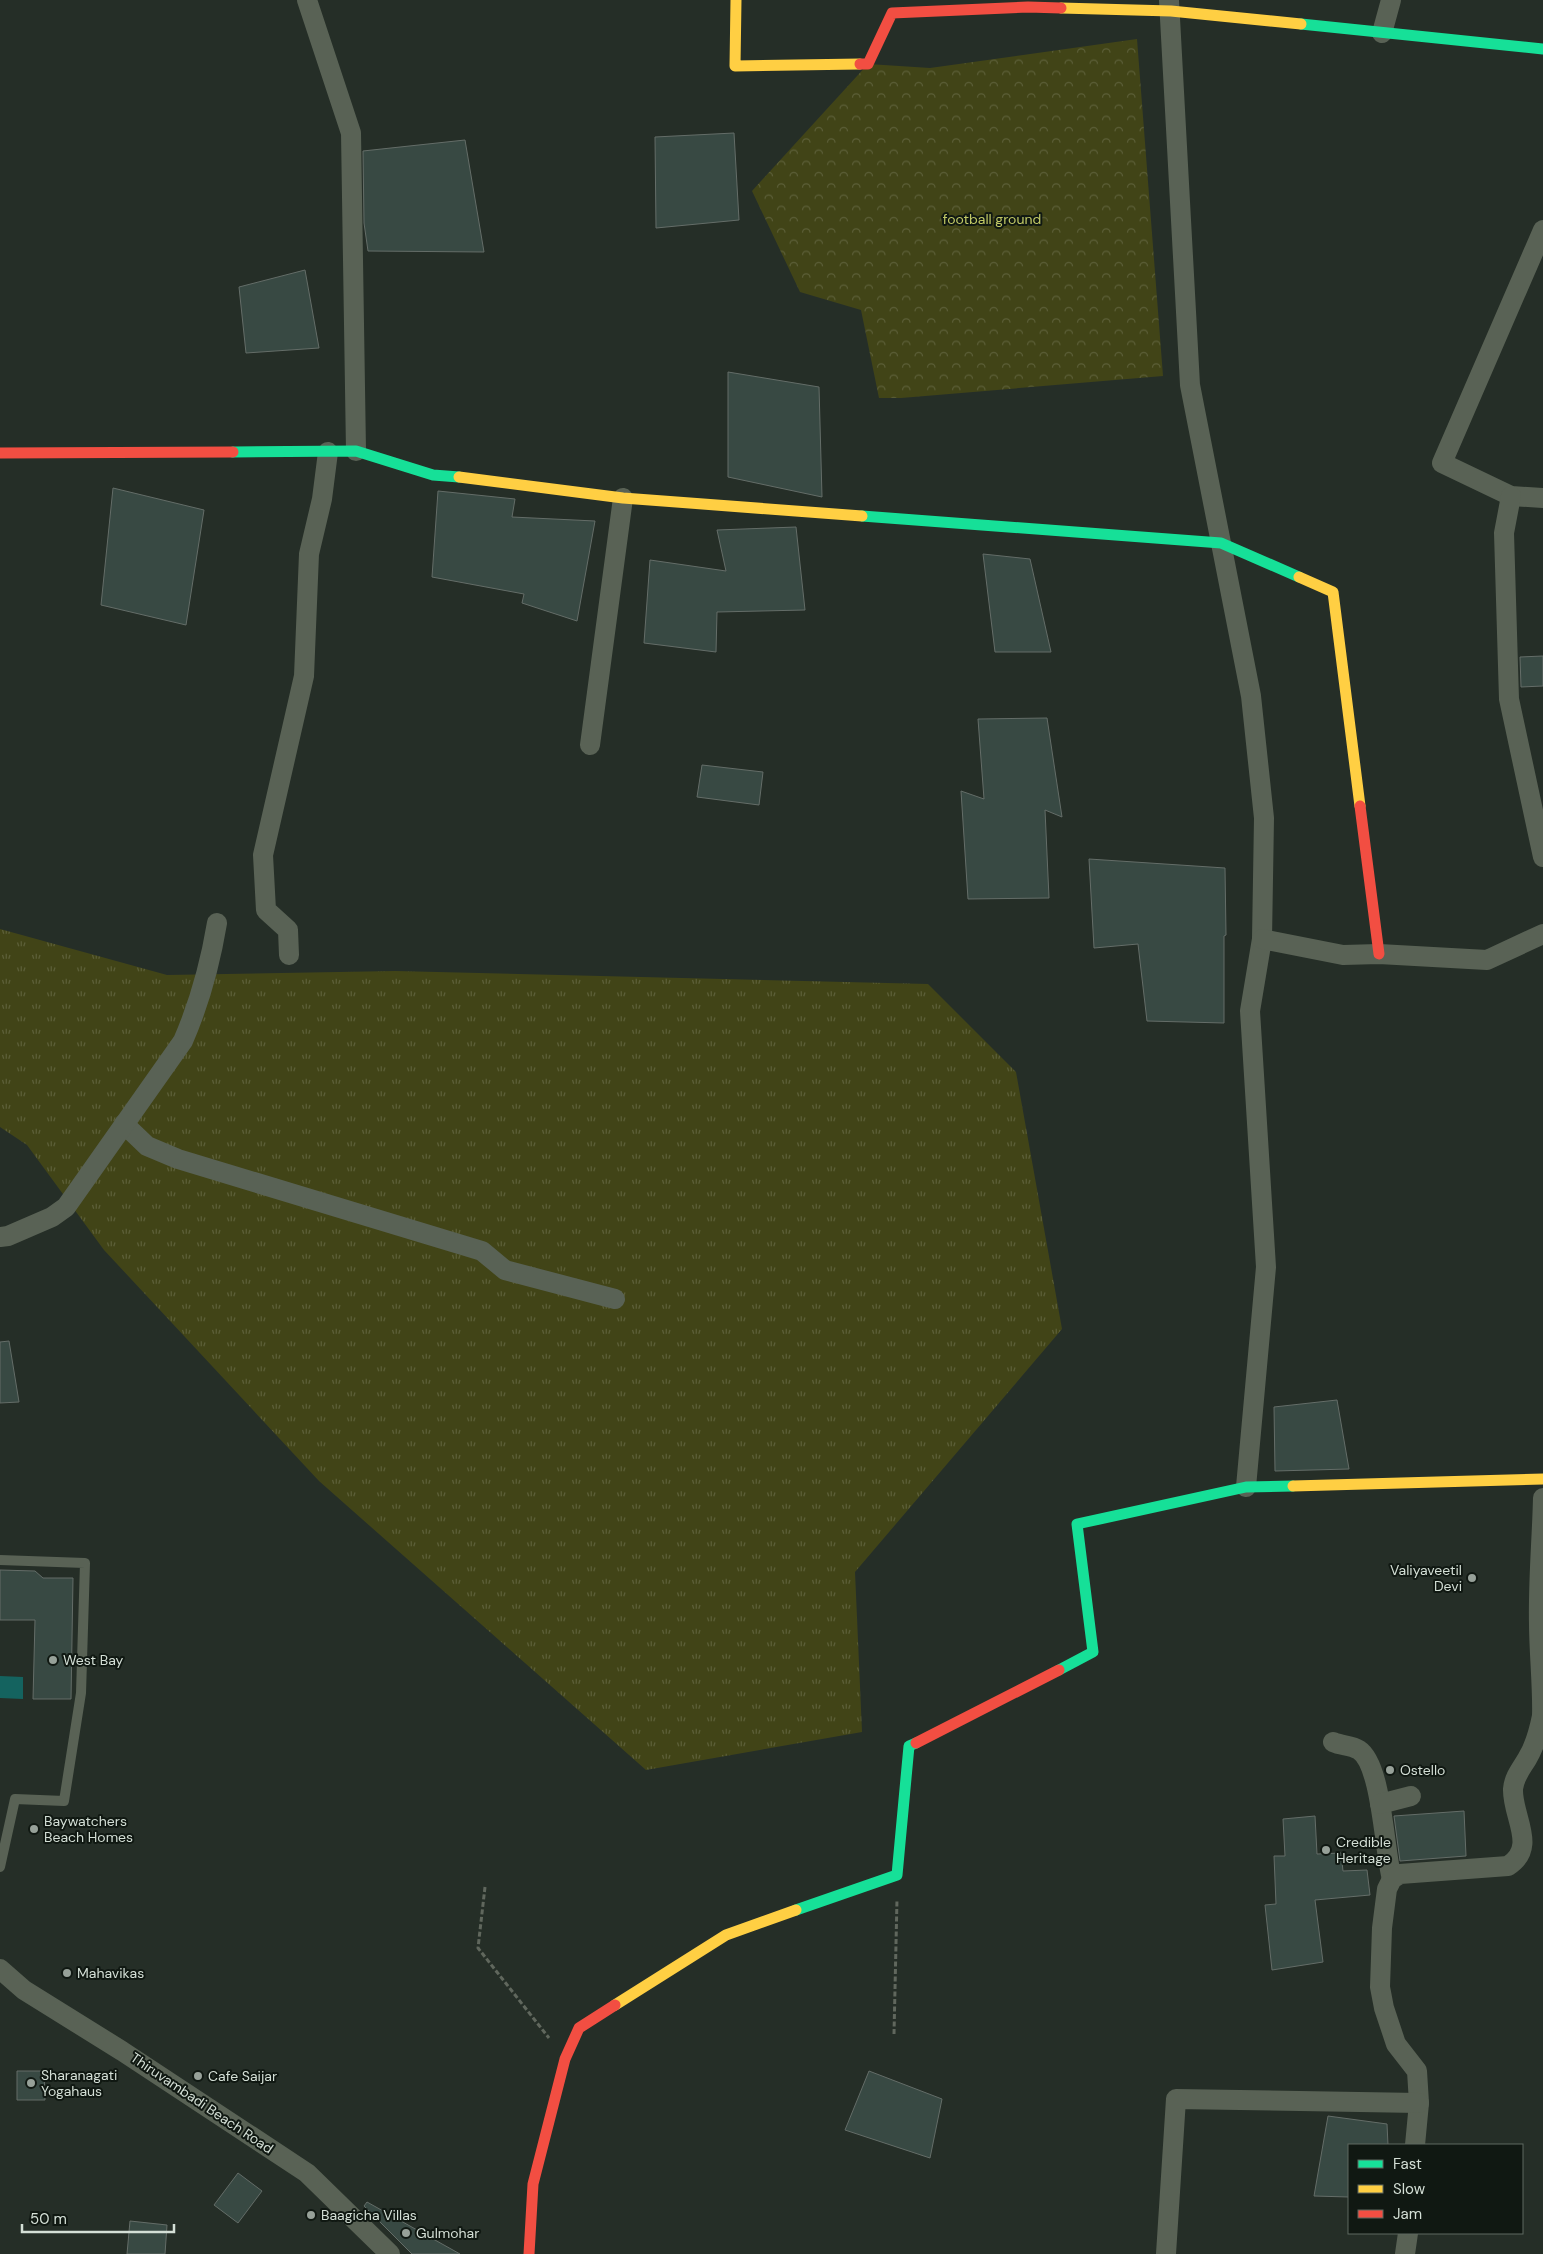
<svg xmlns="http://www.w3.org/2000/svg" width="1543" height="2254" font-family="'DM Sans',sans-serif">
	<defs>
		<pattern id="grass-tufts" width="24" height="20" patternUnits="userSpaceOnUse" patternTransform="scale(1.25)"><rect width="24" height="20" fill="#414417"/><path d="M3 7l-1-3M5 7V3M7 7l1-3M15 17l-1-3M17 17v-4M19 17l1-3" fill="none" stroke="#5c5f38"/></pattern>
		<pattern id="park-crowns" width="20" height="18" patternUnits="userSpaceOnUse" patternTransform="scale(1.25)"><rect width="20" height="18" fill="#414417"/><path d="M2 6a3 3 0 1 1 6 0M12 15a3 3 0 1 1 6 0" fill="none" stroke="#5c5f38"/></pattern>
	</defs>
	<rect width="100%" height="100%" fill="#252e27"/>
	<polygon fill="url(#grass-tufts)" points="0,929 167,975 395,971 928,984 1016,1072 1062,1329 855,1572 862,1732 646,1770 319,1481 104,1250 27,1145 0,1127"/>
	<polygon fill="url(#park-crowns)" points="1137,39 1163,376 901,398 879,398 861,310 800,292 752,191 868,64 930,68"/>
	<polygon fill="#14635f" points="0,1676 23,1677 23,1699 0,1698"/>
	<g fill="#384943" stroke="#646d68">
		<polygon points="734,133 739,220 656,228 655,137"/>
		<polygon points="465,140 484,252 368,251 364,223 363,151"/>
		<polygon points="305,270 319,348 246,353 239,287"/>
		<polygon points="728,372 819,387 822,497 728,477"/>
		<polygon points="113,488 204,510 186,625 101,605"/>
		<polygon points="438,491 515,499 512,517 595,521 577,621 522,603 524,594 432,577"/>
		<polygon points="796,527 805,610 717,612 716,652 644,643 650,560 726,571 717,530"/>
		<polygon points="983,554 1030,559 1051,652 995,652"/>
		<polygon points="1543,656 1543,686 1521,687 1520,657"/>
		<polygon points="1047,718 1062,817 1045,810 1049,898 968,899 961,791 984,799 978,719"/>
		<polygon points="702,765 763,772 759,805 697,797"/>
		<polygon points="1089,859 1225,868 1226,935 1224,936 1224,1023 1147,1021 1138,944 1094,948"/>
		<polygon points="9,1341 19,1402 0,1403 0,1342"/>
		<polygon points="1337,1400 1349,1469 1275,1471 1274,1407"/>
		<polygon points="0,1570 35,1571 43,1578 73,1578 71,1699 33,1699 35,1620 0,1620"/>
		<polygon points="1464,1811 1466,1856 1400,1861 1394,1816"/>
		<polygon points="1315,1816 1317,1854 1341,1853 1343,1871 1367,1870 1370,1895 1315,1900 1323,1962 1272,1970 1265,1905 1276,1904 1274,1856 1285,1856 1283,1819"/>
		<polygon points="17,2071 44,2071 45,2100 17,2100"/>
		<polygon points="869,2071 942,2099 930,2158 845,2130"/>
		<polygon points="1328,2116 1387,2124 1388,2145 1349,2145 1349,2197 1314,2196"/>
		<polygon points="238,2173 262,2191 238,2223 214,2205"/>
		<polygon points="367,2202 460,2254 412,2254 364,2206"/>
		<polygon points="130,2221 167,2225 165,2254 127,2254"/>
	</g>
	<g fill="none" stroke-linecap="round" stroke-linejoin="round">
		<g stroke="#60675d" stroke-width="3" stroke-dasharray="5 2.5" stroke-linecap="butt">
			<polyline points="485,1887 478,1948 549,2038"/>
			<polyline points="894,2034 897,1899"/>
		</g>
		<polyline stroke="#596255" stroke-width="10" points="0,1560 85,1563 81,1693 64,1801 15,1799 0,1867"/>
		<g stroke="#596255" stroke-width="20">
			<polyline points="307,0 351,133 356,451"/>
			<polyline points="1169,0 1190,385 1251,696 1264,818 1262,939 1250,1011 1266,1267 1246,1487"/>
			<polyline points="1382,33 1391,0"/>
			<polyline points="1543,230 1442,463 1511,496 1543,498"/>
			<polyline points="1511,496 1504,533 1509,699 1543,857"/>
			<polyline points="590,745 623,498"/>
			<polyline points="1262,939 1343,955 1379,954 1487,960 1543,934"/>
			<polyline points="289,955 288,930 266,910 263,855 304,676 309,554 322,499 328,452"/>
			<polyline points="124,1124 147,1146 178,1159 482,1251 505,1270 615,1299"/>
			<path d="M0 1237 8 1236 52 1217 66 1207 183 1041C200 1002 210 965 217 923"/>
			<path d="M1333 1742C1342 1746 1351 1745 1359 1750 1382 1765 1384 1851 1392 1879"/>
			<polyline points="1380,1804 1411,1796"/>
			<polyline points="0,1969 24,1990 122,2051 307,2173 390,2254"/>
			<path d="M1415 2145 1419 2103 1417 2071 1396 2044 1384 2008 1380 1987 1382 1928 1387 1889 1392 1879 1400 1874 1508 1866C1538 1847 1512 1817 1513 1789 1514 1777 1521 1769 1527 1759 1535 1746 1539 1731 1542 1716 1543 1690 1539 1651 1539 1624 1538 1582 1542 1540 1543 1498"/>
			<polyline points="1166,2254 1176,2099 1419,2103"/>
			<polyline points="1405,2254 1408,2233"/>
		</g>
		<g stroke="#16e098" stroke-width="11">
			<polyline points="1301,24 1543,49"/>
			<polyline points="233,452 356,451 433,475 459,477"/>
			<polyline points="862,516 1221,543 1299,577"/>
			<polyline points="1059,1670 1093,1652 1077,1524 1246,1487 1293,1486"/>
			<polyline points="796,1910 897,1875 909,1746 916,1743"/>
		</g>
		<g stroke="#ffcf43" stroke-width="11">
			<polyline points="736,0 735,66 860,64"/>
			<polyline points="1061,8 1171,11 1301,24"/>
			<polyline points="459,477 623,498 862,516"/>
			<polyline points="1299,577 1333,592 1360,806"/>
			<polyline points="1293,1486 1543,1479"/>
			<polyline points="615,2005 726,1935 796,1910"/>
		</g>
		<g stroke="#f24e42" stroke-width="11">
			<polyline points="860,64 868,64 892,13 1028,7 1061,8"/>
			<polyline points="0,453 233,452"/>
			<polyline points="1360,806 1379,954"/>
			<polyline points="916,1743 1059,1670"/>
			<polyline points="529,2254 533,2184 565,2059 579,2028 615,2005"/>
		</g>
	</g>
	<g fill="#97a199" stroke="#101812" stroke-width="2">
		<circle cx="1472" cy="1578" r="5"/>
		<circle cx="53" cy="1660" r="5"/>
		<circle cx="1390" cy="1770" r="5"/>
		<circle cx="34" cy="1829" r="5"/>
		<circle cx="1326" cy="1850" r="5"/>
		<circle cx="67" cy="1973" r="5"/>
		<circle cx="198" cy="2076" r="5"/>
		<circle cx="31" cy="2083" r="5"/>
		<circle cx="311" cy="2215" r="5"/>
		<circle cx="406" cy="2233" r="5"/>
	</g>
	<g text-anchor="middle" stroke-width="4" stroke-linejoin="round" paint-order="stroke">
		<g font-size="14" fill="#c2ca66" stroke="#101812">
			<text x="992" y="224">football ground</text>
		</g>
		<g font-size="14" fill="#d4dfd6" stroke="#101812" text-anchor="start">
			<text x="1462" y="1575" text-anchor="end">Valiyaveetil<tspan x="1462" dy="16">Devi</tspan></text>
			<text x="63" y="1665">West Bay</text>
			<text x="1400" y="1775">Ostello</text>
			<text x="44" y="1826">Baywatchers<tspan x="44" dy="16">Beach Homes</tspan></text>
			<text x="1336" y="1847">Credible<tspan x="1336" dy="16">Heritage</tspan></text>
			<text x="77" y="1978">Mahavikas</text>
			<text x="41" y="2080">Sharanagati<tspan x="41" dy="16">Yogahaus</tspan></text>
			<text x="208" y="2081">Cafe Saijar</text>
			<text x="321" y="2220">Baagicha Villas</text>
			<text x="416" y="2238">Gulmohar</text>
		</g>
		<g font-size="14" fill="#d4dfd6" stroke="#101812">
			<text transform="translate(202 2103) rotate(34)" y="5">Thiruvambadi Beach Road</text>
		</g>
	</g>
	<rect x="1348" y="2144" width="175" height="90" fill="#101812" stroke="#5e6860"/>
	<rect x="1358" y="2160" width="25" height="8" fill="#16e098" stroke="#5e6860"/>
	<text x="1393" y="2169" font-size="15" fill="#d4dfd6">Fast</text>
	<rect x="1358" y="2185" width="25" height="8" fill="#ffcf43" stroke="#5e6860"/>
	<text x="1393" y="2194" font-size="15" fill="#d4dfd6">Slow</text>
	<rect x="1358" y="2210" width="25" height="8" fill="#f24e42" stroke="#5e6860"/>
	<text x="1393" y="2219" font-size="15" fill="#d4dfd6">Jam</text>
	<path d="M22 2224v8h152v-8" fill="none" stroke="#d4dfd6" stroke-width="2.5"/>
	<text x="30" y="2224" font-size="15" fill="#d4dfd6" stroke="#101812" stroke-width="4" paint-order="stroke">50 m</text>
</svg>
